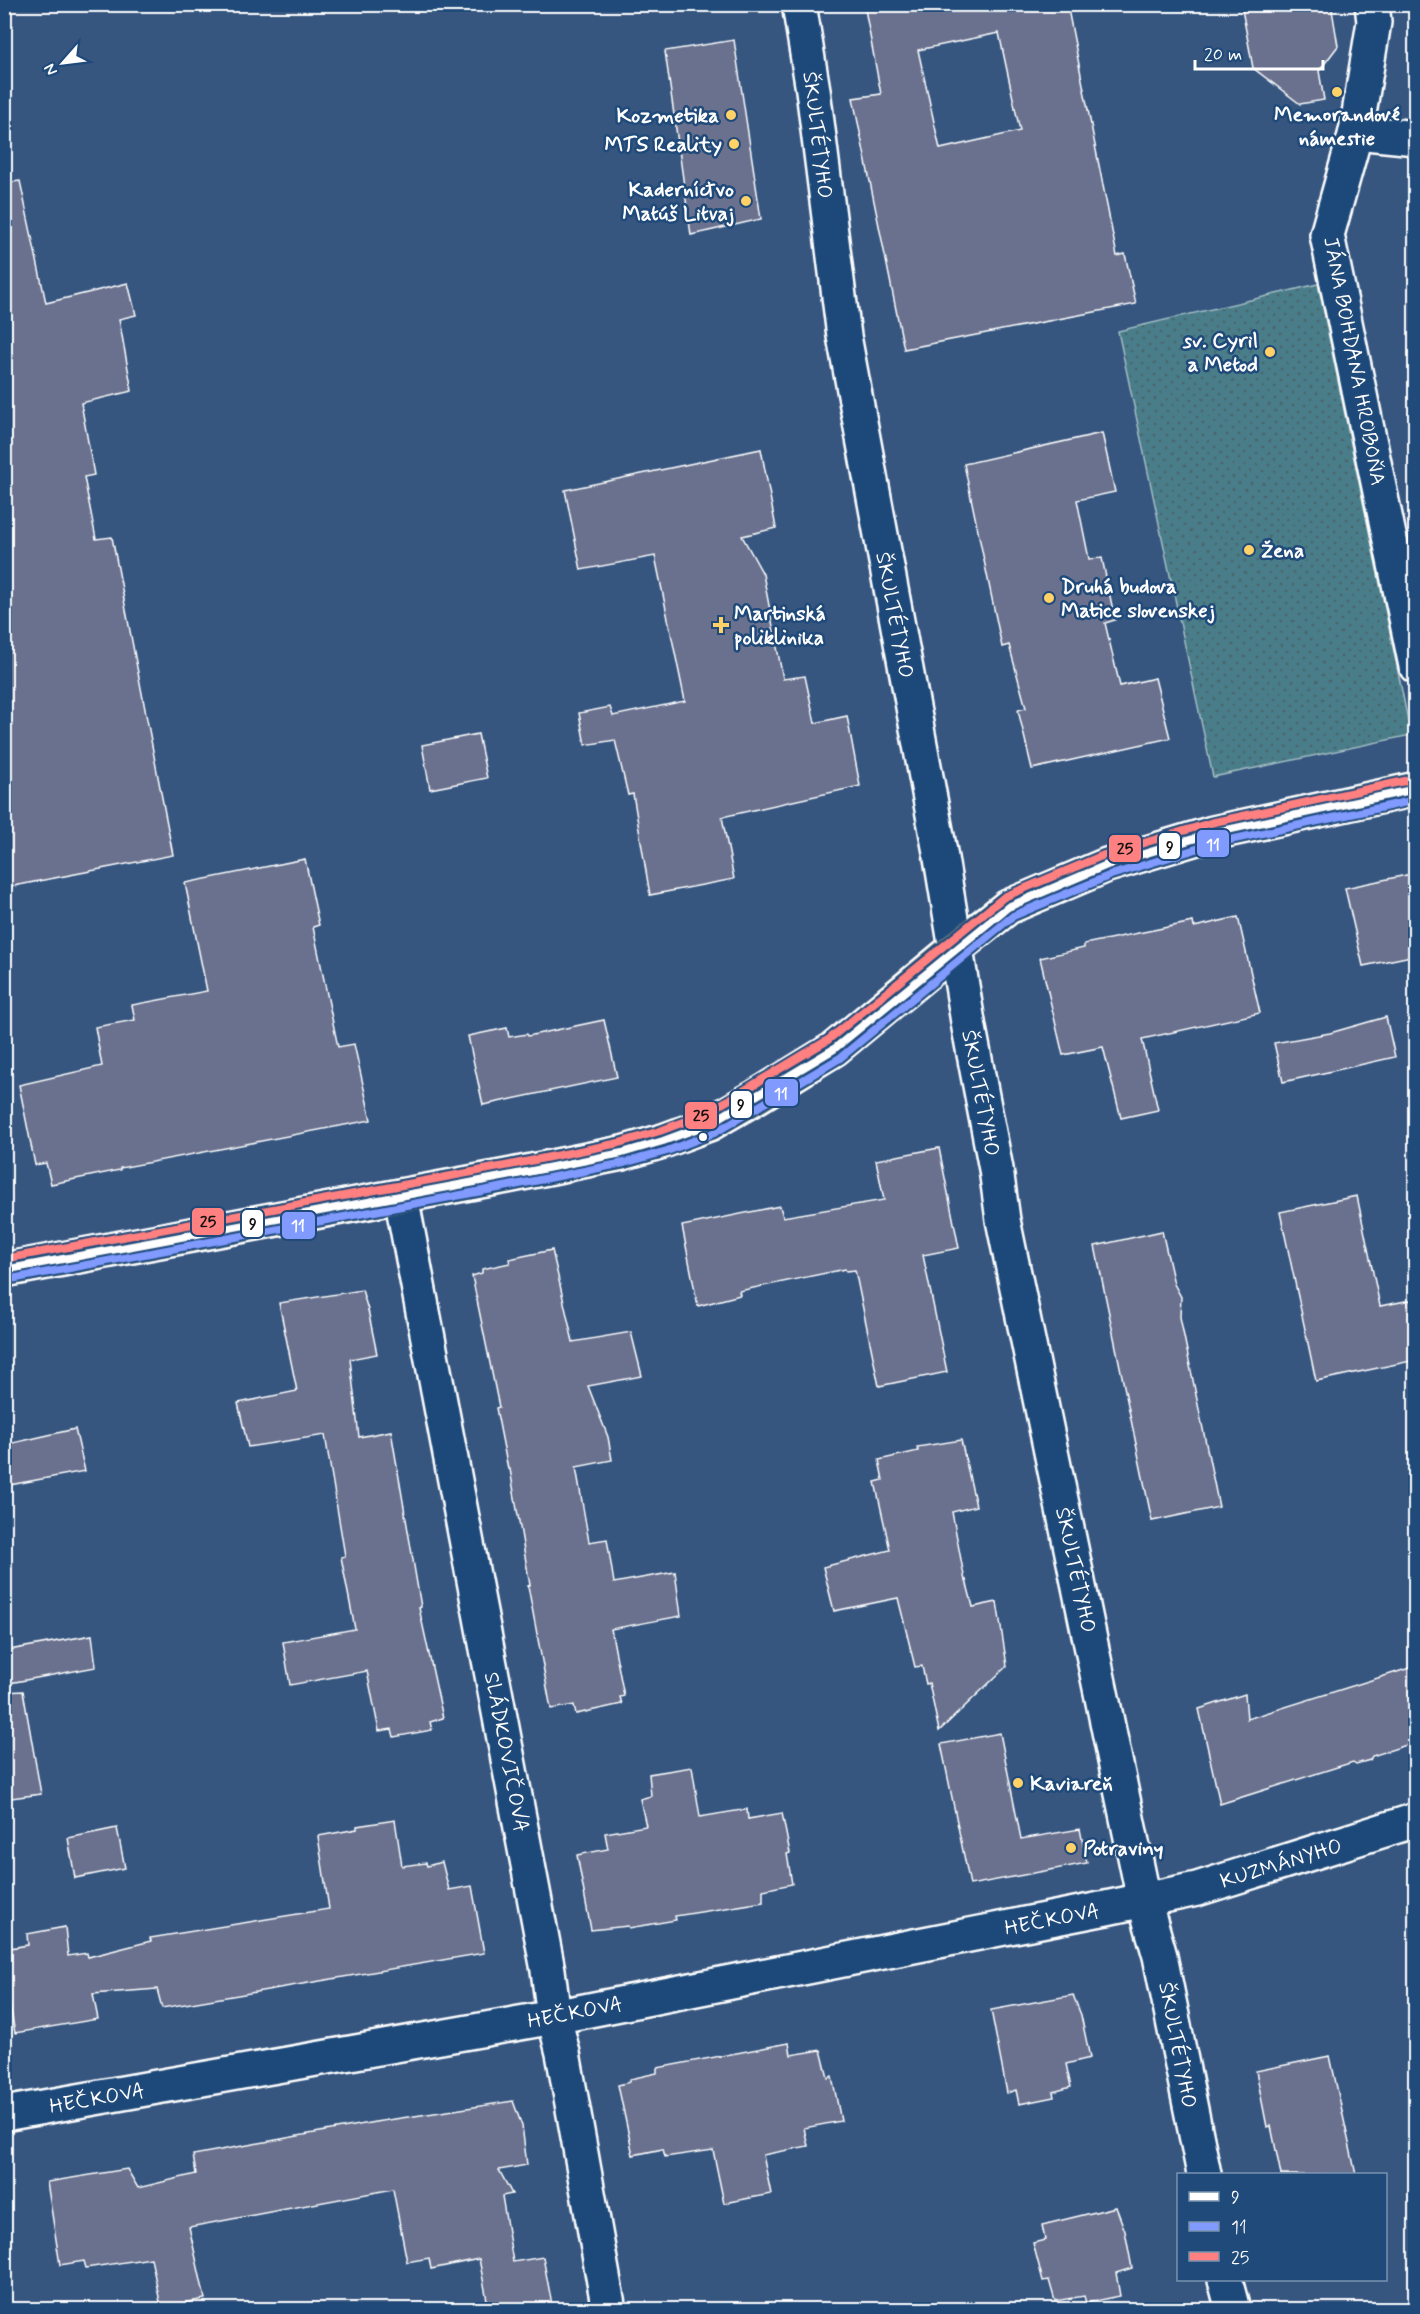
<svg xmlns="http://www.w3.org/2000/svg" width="1420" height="2314" font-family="Mynerve,sans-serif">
	<defs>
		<pattern id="park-dots" width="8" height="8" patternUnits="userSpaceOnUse" patternTransform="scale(1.5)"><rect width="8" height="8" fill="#4a7d89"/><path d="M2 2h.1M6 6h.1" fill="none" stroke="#4b646a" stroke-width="1.8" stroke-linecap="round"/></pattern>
	</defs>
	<rect width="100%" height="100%" fill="#365680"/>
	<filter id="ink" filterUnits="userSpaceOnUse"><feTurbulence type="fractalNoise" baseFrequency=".0167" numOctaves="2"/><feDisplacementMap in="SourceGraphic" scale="12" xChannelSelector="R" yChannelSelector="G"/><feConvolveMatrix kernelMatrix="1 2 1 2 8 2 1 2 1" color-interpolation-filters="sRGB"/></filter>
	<g filter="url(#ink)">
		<polygon fill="url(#park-dots)" stroke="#a4bec4" stroke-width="1.5" points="1318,284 1411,735 1213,777 1118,331"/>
		<g fill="#6a718e" stroke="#fff" stroke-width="1.5" fill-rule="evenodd">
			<path d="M864 4H1067L1117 256 1125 254 1136 304 904 349 853 98 881 94ZM999 33 1020 131 940 149 918 50Z"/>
			<polygon points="1241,4 1331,4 1338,46 1319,71 1324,100 1300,104 1253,68"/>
			<polygon points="734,40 761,219 691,235 665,51"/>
			<polygon points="20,181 46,303 128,283 136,315 119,319 132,391 81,403 94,475 84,477 96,539 112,537 173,855 8,887 4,869 4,183"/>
			<polygon points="1102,433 1115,492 1077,500 1089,559 1102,558 1115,620 1105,623 1120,686 1155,678 1170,738 1032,769 1018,710 1026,708 1009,645 1002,647 964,464"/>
			<polygon points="761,449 776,528 742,536 763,574 783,679 805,676 815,723 847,716 860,786 722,817 734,879 650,895 633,794 628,795 615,740 585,745 579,713 610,707 613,716 685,701 655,556 581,570 565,490"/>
			<polygon points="478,734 487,778 430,789 422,745"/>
			<polygon points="305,859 319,925 313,927 338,1047 354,1044 371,1120 120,1168 120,1170 51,1184 46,1163 35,1165 19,1085 102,1066 95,1027 135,1020 132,1005 207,991 185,883"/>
			<polygon points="1416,873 1416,955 1363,966 1345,888"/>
			<polygon points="1238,917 1260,1013 1142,1039 1158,1110 1121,1118 1103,1047 1063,1055 1040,958 1084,948 1084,944 1193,922 1194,927"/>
			<polygon points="1386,1017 1395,1057 1283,1082 1274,1043 1330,1033"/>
			<polygon points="604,1020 617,1077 483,1105 468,1036 507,1028 509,1037 527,1034 528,1036"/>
			<polygon points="939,1148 959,1248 923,1255 947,1372 879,1386 855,1270 846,1271 845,1269 739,1291 740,1295 698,1306 682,1226 780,1206 783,1217 884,1200 876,1160"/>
			<polygon points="1357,1196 1380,1306 1416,1299 1416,1360 1316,1381 1280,1212"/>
			<polygon points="1162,1231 1174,1284 1181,1297 1180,1317 1219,1507 1152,1521 1095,1246"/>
			<polygon points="552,1250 573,1342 631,1332 642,1376 588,1386 608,1437 612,1460 576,1467 589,1542 607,1539 614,1583 675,1572 681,1616 611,1629 624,1696 620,1697 622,1704 576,1714 574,1705 551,1709 528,1586 530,1585 510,1469 508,1469 496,1408 499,1407 472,1276 482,1273 482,1269 510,1263 509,1259"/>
			<polygon points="362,1290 368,1310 377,1354 350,1359 359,1437 391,1431 421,1607 419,1608 443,1718 430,1722 432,1730 394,1737 392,1729 379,1731 367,1671 290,1685 283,1642 355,1629 341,1557 345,1556 325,1435 248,1447 238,1403 297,1391 279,1303"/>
			<polygon points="75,1429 85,1471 4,1486 4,1445"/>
			<polygon points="961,1440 976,1506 952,1512 965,1581 966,1580 973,1607 997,1602 1007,1666 939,1731 929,1683 926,1684 922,1666 915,1667 898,1598 834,1611 823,1567 890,1550 875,1482 883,1480 879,1460 918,1451 917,1447"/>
			<polygon points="92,1635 96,1667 4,1684 4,1651"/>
			<polygon points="1416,1666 1416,1742 1372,1756 1370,1760 1356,1764 1353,1762 1220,1804 1199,1709 1245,1694 1247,1719"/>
			<polygon points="23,1691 41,1794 4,1799 4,1692"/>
			<polygon points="1000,1733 1021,1839 1080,1829 1087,1863 970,1885 941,1744"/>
			<polygon points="692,1767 700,1817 747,1809 748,1819 782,1813 790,1853 787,1854 792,1884 763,1890 763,1902 675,1916 676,1920 629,1928 628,1926 591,1930 577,1855 608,1849 605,1833 646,1826 640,1799 651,1796 649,1774"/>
			<polygon points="395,1820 402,1866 426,1863 427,1866 442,1862 449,1890 472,1886 484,1953 162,2008 157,1989 93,1994 98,2019 15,2033 4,1973 4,1949 28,1945 27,1934 65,1927 68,1956 87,1953 88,1957 151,1941 150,1938 329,1909 318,1836 357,1829 357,1826"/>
			<polygon points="117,1828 125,1868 75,1878 68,1838"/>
			<polygon points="1073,1995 1081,2015 1090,2058 1066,2064 1071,2087 1053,2092 1054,2097 1019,2104 1016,2090 1007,2093 991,2010"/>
			<polygon points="789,2043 791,2055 821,2050 828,2078 832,2076 841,2121 804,2128 808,2146 763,2155 771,2194 724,2203 713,2150 665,2157 663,2149 633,2155 618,2085 630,2082 630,2079 657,2073 657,2068"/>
			<polygon points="1330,2056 1356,2175 1281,2175 1271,2126 1267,2127 1256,2071"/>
			<polygon points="513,2101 522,2126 527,2165 499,2170 512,2194 502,2196 513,2262 543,2257 553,2310 489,2310 479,2259 431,2269 429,2258 407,2262 393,2189 189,2227 205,2299 161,2307 151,2258 86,2268 84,2261 60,2265 47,2182 127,2169 138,2188 196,2174 193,2155 375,2122"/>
			<polygon points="1116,2207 1125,2231 1132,2268 1116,2273 1120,2296 1086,2303 1084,2296 1055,2301 1049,2280 1043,2281 1033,2243 1045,2240 1042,2225"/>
		</g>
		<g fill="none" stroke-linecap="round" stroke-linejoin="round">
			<defs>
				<g id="minor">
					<polyline points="799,4 813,90 844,336 940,852 969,1028 996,1169 1003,1220 1144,1900 1160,1956 1204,2174"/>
					<polyline points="1372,4 1374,22 1356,132 1327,235 1416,666"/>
					<polyline points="1356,132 1416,138"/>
					<polyline points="401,1196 548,1970 554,2017 563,2053 609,2310"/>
					<polyline points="4,2114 554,2017 1106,1908 1197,1889 1416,1820"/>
					<polyline points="1225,2280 1233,2310"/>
				</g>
				<polyline id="major" points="4,1270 507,1176 622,1153 663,1141 709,1124 756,1097 834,1049 956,948 1008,907 1107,865 1213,833 1416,789"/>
			</defs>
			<use href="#minor" stroke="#fff" stroke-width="38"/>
			<use href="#major" stroke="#fff" stroke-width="38"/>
			<use href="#minor" stroke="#1f4a7a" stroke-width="33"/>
			<use href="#major" stroke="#6b7e84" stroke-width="33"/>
			<defs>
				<polyline id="bus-1" points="4,1270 507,1176 622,1153 663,1141 709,1124 834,1049 1008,907 1107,865 1213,833 1416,789"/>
				<polyline id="bus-2" points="6,1280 509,1186 624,1163 667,1151 714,1133 840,1058 1013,916 1111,875 1216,843 1416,800"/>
				<polyline id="bus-3" points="4,1259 505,1166 619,1143 660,1131 705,1114 828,1040 1004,897 1104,855 1210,823 1414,779"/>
			</defs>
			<use href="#bus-1" stroke="#1f4a7a" stroke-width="12"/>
			<use href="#bus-2" stroke="#1f4a7a" stroke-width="12"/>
			<use href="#bus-3" stroke="#1f4a7a" stroke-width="12"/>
			<use href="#bus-1" stroke="#fff" stroke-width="8"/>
			<use href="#bus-2" stroke="#809afe" stroke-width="8"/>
			<use href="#bus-3" stroke="#ff8080" stroke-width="8"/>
		</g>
	</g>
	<g fill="#ffd166" stroke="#1f4a7a" stroke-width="2">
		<circle cx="1337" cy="92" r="6"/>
		<circle cx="731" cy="115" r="6"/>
		<circle cx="734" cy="144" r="6"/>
		<circle cx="746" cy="201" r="6"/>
		<circle cx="1270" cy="352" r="6"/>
		<circle cx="1249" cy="550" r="6"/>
		<circle cx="1049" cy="598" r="6"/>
		<path d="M718 616h6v6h6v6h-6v6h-6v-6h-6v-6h6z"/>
		<circle cx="1018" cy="1783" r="6"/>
		<circle cx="1071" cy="1848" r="6"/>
	</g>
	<circle fill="#fff" stroke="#1f4a7a" stroke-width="2" cx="703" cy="1137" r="5"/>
	<g text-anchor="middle" stroke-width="5" stroke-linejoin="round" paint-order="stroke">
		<g font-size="21" font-weight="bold" fill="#fff" stroke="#1f4a7a" text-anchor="start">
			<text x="1337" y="121" text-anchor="middle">Memorandové<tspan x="1337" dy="24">námestie</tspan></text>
			<text x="719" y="122" text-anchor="end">Kozmetika</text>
			<text x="722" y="151" text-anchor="end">MTS Reality</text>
			<text x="734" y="196" text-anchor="end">Kaderníctvo<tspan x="734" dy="24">Matúš Litvaj</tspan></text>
			<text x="1258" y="347" text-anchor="end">sv. Cyril<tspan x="1258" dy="24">a Metod</tspan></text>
			<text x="1261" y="557">Žena</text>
			<text x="1061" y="593">Druhá budova<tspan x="1061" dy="24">Matice slovenskej</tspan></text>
			<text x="734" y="620">Martinská<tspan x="734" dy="24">poliklinika</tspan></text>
			<text x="1030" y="1790">Kaviareň</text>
			<text x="1083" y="1855">Potraviny</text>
		</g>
		<g font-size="21" fill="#fff" stroke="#1f4a7a">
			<text transform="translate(818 135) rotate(83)" y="7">ŠKULTÉTYHO</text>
			<text transform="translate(1355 361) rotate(79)" y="7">JÁNA BOHDANA HROBOŇA</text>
			<text transform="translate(895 615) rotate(79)" y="7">ŠKULTÉTYHO</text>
			<text transform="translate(981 1093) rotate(79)" y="7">ŠKULTÉTYHO</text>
			<text transform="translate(1076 1570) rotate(78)" y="7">ŠKULTÉTYHO</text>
			<text transform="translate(507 1752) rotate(79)" y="7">SLÁDKOVIČOVA</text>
			<text transform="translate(1281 1863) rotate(-17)" y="7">KUZMÁNYHO</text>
			<text transform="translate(1052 1919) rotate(-11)" y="7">HEČKOVA</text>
			<text transform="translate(575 2012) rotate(-11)" y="7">HEČKOVA</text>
			<text transform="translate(1178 2045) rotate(79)" y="7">ŠKULTÉTYHO</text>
			<text transform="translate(97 2098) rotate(-10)" y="7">HEČKOVA</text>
		</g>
	</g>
	<g stroke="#1f4a7a" stroke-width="2">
		<rect x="1196" y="829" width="34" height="29" rx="6" fill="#809afe"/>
		<rect x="1158" y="832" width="23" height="28" rx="6" fill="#fff"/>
		<rect x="1108" y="834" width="34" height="29" rx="6" fill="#ff8080"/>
		<rect x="764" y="1078" width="35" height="29" rx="6" fill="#809afe"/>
		<rect x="730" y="1090" width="23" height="29" rx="6" fill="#fff"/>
		<rect x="684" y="1101" width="34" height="29" rx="6" fill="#ff8080"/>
		<rect x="191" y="1207" width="34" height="29" rx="6" fill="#ff8080"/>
		<rect x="241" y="1209" width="23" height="29" rx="6" fill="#fff"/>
		<rect x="281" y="1211" width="35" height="29" rx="6" fill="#809afe"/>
	</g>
	<g font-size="16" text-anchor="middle" font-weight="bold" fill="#fff">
		<text x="1213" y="850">11</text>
		<text x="781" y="1099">11</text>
		<text x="298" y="1231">11</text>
	</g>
	<g font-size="16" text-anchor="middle" font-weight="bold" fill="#111">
		<text x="1170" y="852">9</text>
		<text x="1125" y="854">25</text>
		<text x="741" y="1110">9</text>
		<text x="701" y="1121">25</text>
		<text x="208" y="1227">25</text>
		<text x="253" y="1229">9</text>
	</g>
	<rect width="1420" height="2314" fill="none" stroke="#1f4a7a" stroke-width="24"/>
	<rect x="12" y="12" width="1396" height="2290" fill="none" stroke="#fff" stroke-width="2" filter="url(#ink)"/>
	<rect x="1177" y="2173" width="210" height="108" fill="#1f4a7a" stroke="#7992af" stroke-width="1.5"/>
	<rect x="1189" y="2192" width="30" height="9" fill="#ffffff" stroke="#7992af" stroke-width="1.5"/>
	<text x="1231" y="2203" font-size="18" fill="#ffffff">9</text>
	<rect x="1189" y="2222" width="30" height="9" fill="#809afe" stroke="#7992af" stroke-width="1.5"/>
	<text x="1231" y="2233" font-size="18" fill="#ffffff">11</text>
	<rect x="1189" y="2252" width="30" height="9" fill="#ff8080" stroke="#7992af" stroke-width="1.5"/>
	<text x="1231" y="2263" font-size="18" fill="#ffffff">25</text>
	<g transform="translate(63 63) rotate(242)" stroke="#1f4a7a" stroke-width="4.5" paint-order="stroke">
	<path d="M0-4.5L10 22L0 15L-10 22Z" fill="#ffffff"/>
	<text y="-9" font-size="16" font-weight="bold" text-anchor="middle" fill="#ffffff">N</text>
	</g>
	<path d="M1195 60v9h128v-9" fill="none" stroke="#ffffff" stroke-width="3"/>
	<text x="1204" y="60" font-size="18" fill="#ffffff" stroke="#1f4a7a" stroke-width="4.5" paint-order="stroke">20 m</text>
</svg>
